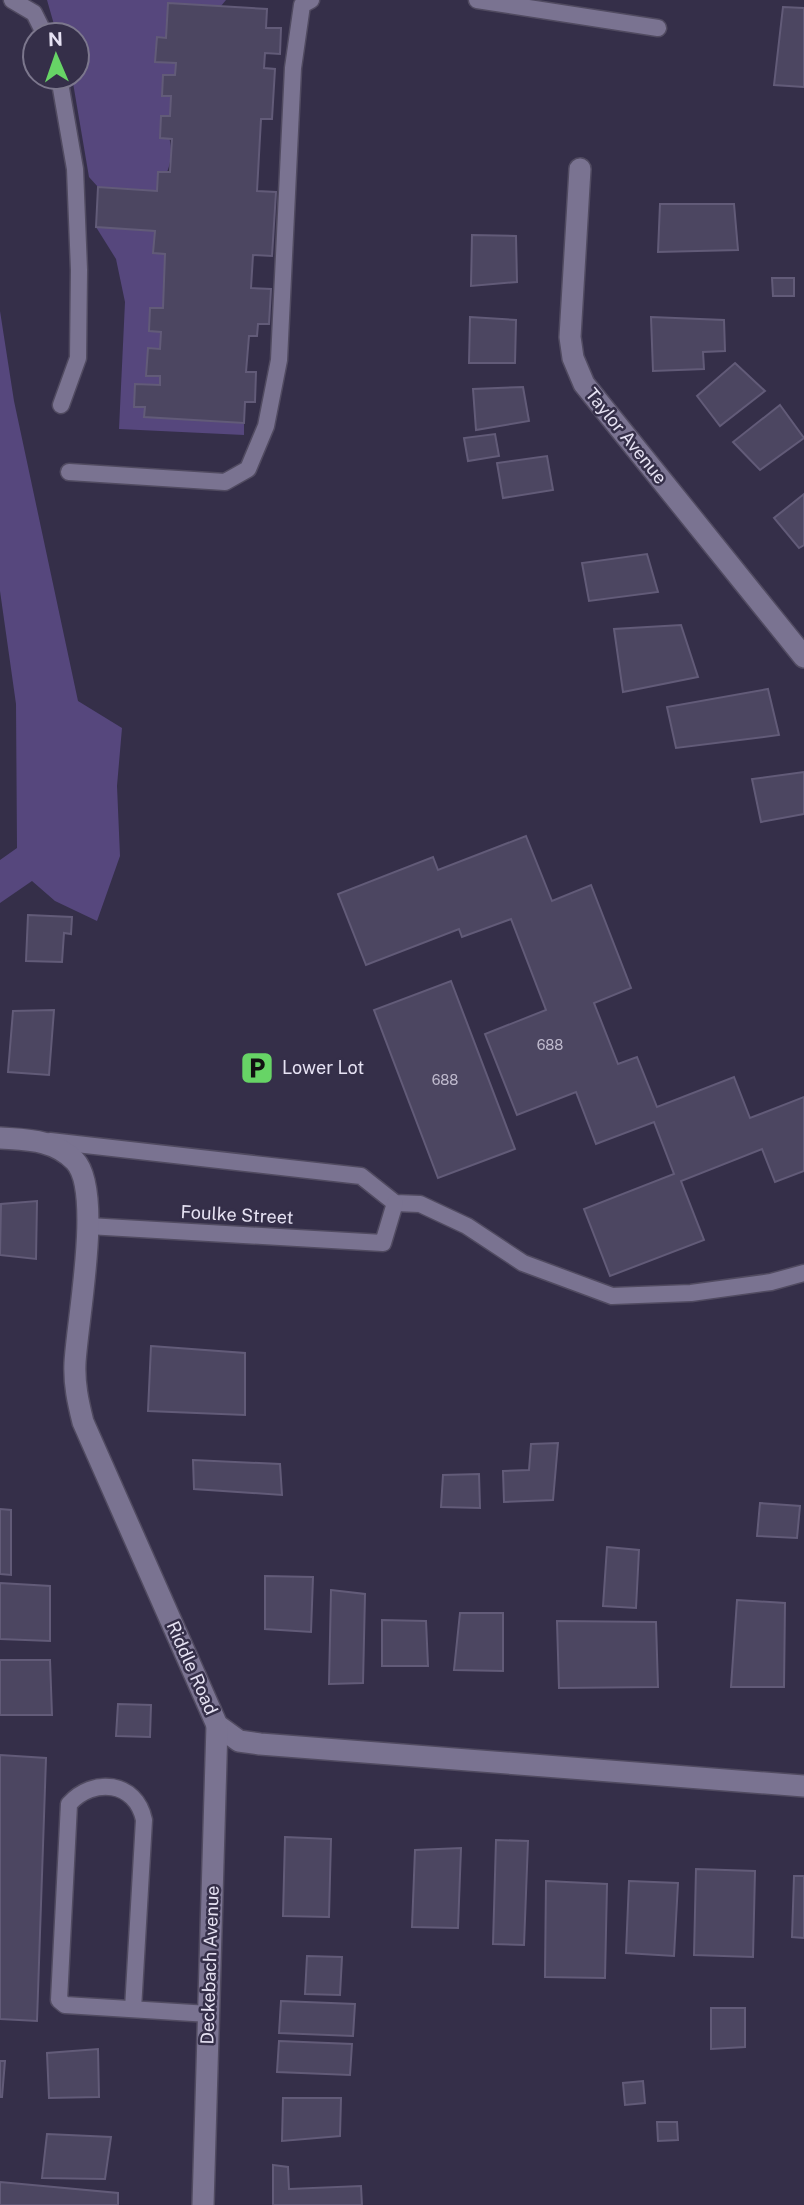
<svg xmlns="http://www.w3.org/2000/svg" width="804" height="2205" font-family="'Public Sans',sans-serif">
	<rect width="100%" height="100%" fill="#352f49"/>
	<g fill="#56477d">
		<path d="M47 0H226L221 6 168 3 166 38 157 37 155 61 176 63 175 75H163L162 96H171L170 116H161C175 145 175 164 157 191L98 187 89 177 72 77H77V35H57Z"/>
		<polygon points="96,227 155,231 154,253 165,254 163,308 149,331 161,332 160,349 147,376 160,376 160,385 135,384 134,406 145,407 145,417 244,423 244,435 119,429 125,302 116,259"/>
		<polygon points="0,311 14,401 78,701 122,728 117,786 120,856 97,921 55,901 32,881 0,903 0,860 17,848 16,704 0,591"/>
	</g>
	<g fill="#4c4661" stroke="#625b78" stroke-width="2">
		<polygon points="168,3 267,9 266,28 281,28 280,54 265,53 264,68 275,69 272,119 261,119 257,191 276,192 272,256 253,255 251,288 271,289 269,324 258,324 257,336 249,336 246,372 256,372 255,402 245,402 244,423 144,417 145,407 134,407 135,384 160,385 160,376 146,376 148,348 160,349 161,332 149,331 150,308 163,308 165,254 153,253 155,231 96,227 98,187 157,191 158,172 170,172 172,139 160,138 161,116 170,116 171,96 162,96 163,75 175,75 176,63 155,62 157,37 166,38"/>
		<polygon points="783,7 804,8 804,87 774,85"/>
		<polygon points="660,204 734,204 738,250 658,252"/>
		<polygon points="472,235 516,236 517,282 471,286"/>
		<polygon points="772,278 794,278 794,296 773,296"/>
		<polygon points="470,317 516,320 515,363 469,363"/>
		<polygon points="651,317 724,320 725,351 703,352 704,369 653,371"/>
		<polygon points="735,363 765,391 720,426 697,396"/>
		<polygon points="523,387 529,421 476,430 473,389"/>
		<polygon points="780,405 804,438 760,470 733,442"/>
		<polygon points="495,434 499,456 468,461 464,438"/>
		<polygon points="547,456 553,490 503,498 497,463"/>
		<polygon points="804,494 804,545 799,548 774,518"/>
		<polygon points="647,554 658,592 589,601 582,563"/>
		<polygon points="681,625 698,677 623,692 614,629"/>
		<polygon points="768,689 779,735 676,748 667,707"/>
		<polygon points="804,772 804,814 761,822 752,779"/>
		<polygon points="526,836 552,901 591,885 631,988 594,1003 618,1064 637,1057 657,1107 734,1077 750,1118 804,1097 804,1171 775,1182 762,1149 681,1181 704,1240 610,1276 584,1209 674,1174 654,1122 596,1144 576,1092 517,1115 485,1034 546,1010 511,919 462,937 459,929 366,965 338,894 433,857 438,870"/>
		<polygon points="28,915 72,917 71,934 64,933 62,962 26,961"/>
		<polygon points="451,981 515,1149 438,1178 374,1010"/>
		<polygon points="54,1010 49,1075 8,1072 13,1011"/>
		<polygon points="37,1201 36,1259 0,1255 1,1204"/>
		<polygon points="151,1346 245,1353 245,1415 148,1411"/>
		<polygon points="558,1443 553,1500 504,1502 503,1471 529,1470 531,1444"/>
		<polygon points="193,1460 280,1464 282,1495 194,1489"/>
		<polygon points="479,1474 480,1508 441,1507 443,1475"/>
		<polygon points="760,1503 800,1506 797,1538 757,1536"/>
		<polygon points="0,1509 11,1510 11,1575 0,1574"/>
		<polygon points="607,1547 639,1550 636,1608 603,1606"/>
		<polygon points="265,1576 313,1577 311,1632 265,1629"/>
		<polygon points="0,1583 50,1586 50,1641 0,1639"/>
		<polygon points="331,1590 365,1594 363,1683 329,1684"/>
		<polygon points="737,1600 785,1603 784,1687 731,1687"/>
		<polygon points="460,1613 503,1613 503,1671 454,1670"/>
		<polygon points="382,1620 426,1621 428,1666 382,1666"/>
		<polygon points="557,1621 656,1622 658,1687 559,1688"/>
		<polygon points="0,1660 50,1660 52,1715 0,1715"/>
		<polygon points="118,1704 151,1705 150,1737 116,1736"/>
		<polygon points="0,1755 46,1758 37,2021 0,2019"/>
		<polygon points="285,1837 331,1839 329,1917 283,1916"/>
		<polygon points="496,1840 528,1841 524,1945 493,1944"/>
		<polygon points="461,1848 458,1928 412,1927 415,1850"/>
		<polygon points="696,1869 755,1871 753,1957 694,1955"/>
		<polygon points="794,1876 804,1876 804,1938 792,1937"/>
		<polygon points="546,1881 607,1884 605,1978 545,1977"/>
		<polygon points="629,1881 678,1883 674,1956 626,1953"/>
		<polygon points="307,1956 342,1957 340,1995 305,1994"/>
		<polygon points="281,2001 355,2004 353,2036 279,2033"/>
		<polygon points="711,2008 745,2008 745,2047 711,2049"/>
		<polygon points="279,2041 352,2044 350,2075 277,2072"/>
		<polygon points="98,2049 99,2097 49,2098 47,2053"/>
		<polygon points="0,2061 5,2061 2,2097 0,2097"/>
		<polygon points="643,2081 645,2103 625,2105 623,2083"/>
		<polygon points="283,2098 341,2098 340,2136 282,2141"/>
		<polygon points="657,2122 677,2122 678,2140 658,2141"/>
		<polygon points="47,2134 111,2137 105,2179 42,2178"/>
		<polygon points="273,2165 288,2167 289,2189 361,2186 362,2205 273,2205"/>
		<polygon points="0,2182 118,2193 118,2205 0,2205"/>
	</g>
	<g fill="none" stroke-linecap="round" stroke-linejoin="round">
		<defs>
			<g id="lane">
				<polyline points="12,0 34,13 45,35"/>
				<polyline points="477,0 658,28"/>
				<polyline points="59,77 75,169 79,270 78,358 61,405"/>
				<polyline points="69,472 225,482 248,469 266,426 279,360 293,68 302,5 311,0"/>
				<polyline points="50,1141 361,1176 395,1203 420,1204 467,1226 523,1263 612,1296 691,1293 771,1282 804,1273"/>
				<polyline points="88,1226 383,1243 395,1203"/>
				<path d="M133 2009 144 1820C136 1781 93 1777 69 1804L59 2000 65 2005 209 2014"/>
			</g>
			<g id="street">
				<polyline points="580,169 570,337 573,358 584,384 804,657"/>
				<path d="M0 1138C27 1140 54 1139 75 1161 103 1191 77 1321 75 1363 74 1384 78 1402 83 1422L217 1725 239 1741 260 1744 804 1786"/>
				<polyline points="203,2205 217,1725"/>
			</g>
		</defs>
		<use href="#lane" stroke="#514b61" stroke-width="19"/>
		<use href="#street" stroke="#514b61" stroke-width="24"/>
		<use href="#lane" stroke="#7a7391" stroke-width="16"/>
		<use href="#street" stroke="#7a7391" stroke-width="21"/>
	</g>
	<defs>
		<symbol id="parking-square" viewBox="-11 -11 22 22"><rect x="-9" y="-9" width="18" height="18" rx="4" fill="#67d466" stroke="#352f49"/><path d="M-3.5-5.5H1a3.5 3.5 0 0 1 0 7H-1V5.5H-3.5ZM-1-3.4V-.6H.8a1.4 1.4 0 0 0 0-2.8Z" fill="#111"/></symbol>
	</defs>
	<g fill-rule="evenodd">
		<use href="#parking-square" x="238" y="1049" width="38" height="38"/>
	</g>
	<g text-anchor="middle" stroke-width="5" stroke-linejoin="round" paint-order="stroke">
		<g font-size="14" fill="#c0bbce">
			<text x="550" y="1050">688</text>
			<text x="445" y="1085">688</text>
		</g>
		<g font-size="18" fill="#e6e2f3" stroke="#352f49">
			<text transform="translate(626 436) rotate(51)" y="6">Taylor Avenue</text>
			<text transform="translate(237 1215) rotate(3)" y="6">Foulke Street</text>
			<text transform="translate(192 1668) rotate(66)" y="6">Riddle Road</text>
			<text transform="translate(210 1965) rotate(-88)" y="6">Deckebach Avenue</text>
		</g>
		<g font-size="18" fill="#e6e2f3" stroke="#352f49" text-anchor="start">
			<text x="282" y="1074">Lower Lot</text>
		</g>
	</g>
	<g transform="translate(56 56) rotate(358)"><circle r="33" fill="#352f49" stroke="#7c778d" stroke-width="2"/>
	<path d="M0-5L12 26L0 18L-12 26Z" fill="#67d466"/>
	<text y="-10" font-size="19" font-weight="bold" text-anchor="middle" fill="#e6e2f3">N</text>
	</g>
</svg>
